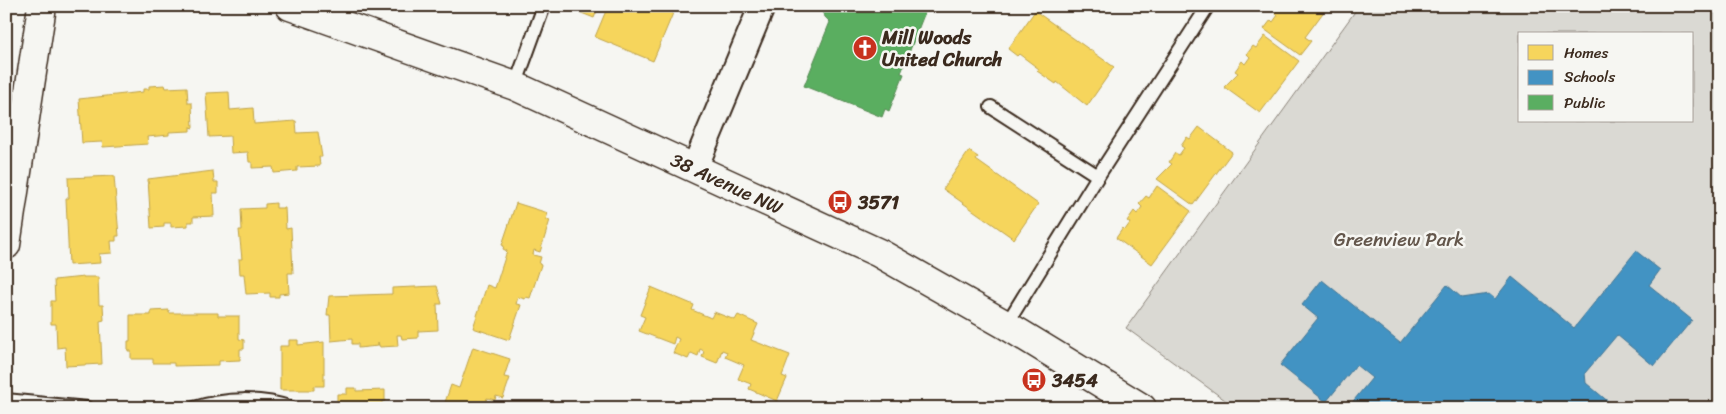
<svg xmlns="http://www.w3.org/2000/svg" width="1726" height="414" font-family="Sriracha,sans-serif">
	<rect width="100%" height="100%" fill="#f6f6f2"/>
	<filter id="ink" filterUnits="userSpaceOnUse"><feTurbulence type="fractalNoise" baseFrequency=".02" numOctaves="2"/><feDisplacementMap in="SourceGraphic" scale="10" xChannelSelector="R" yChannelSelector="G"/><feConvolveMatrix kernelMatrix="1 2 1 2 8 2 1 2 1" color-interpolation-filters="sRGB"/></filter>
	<g filter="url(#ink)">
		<path fill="#dad9d3" stroke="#8a8278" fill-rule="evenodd" d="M1359 6H1720V408H1236L1126 328ZM1520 34H1692V121H1520Z"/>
		<g fill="#f6d55c" stroke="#bea249">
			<polygon points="564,6 599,6 594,18"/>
			<polygon points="608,6 676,6 653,61 595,37"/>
			<polygon points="1280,6 1328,6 1305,37 1311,41 1300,55 1264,29 1271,20 1273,22 1278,15 1275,13"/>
			<polygon points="1035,11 1114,67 1087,106 1057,82 1056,84 1037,71 1039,69 1019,54 1017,56 1008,49"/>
			<polygon points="1265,36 1299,61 1260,113 1224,87 1238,73 1235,71 1242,61 1245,64 1250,57 1247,54 1253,46 1256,48"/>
			<polygon points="165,85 166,88 187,87 188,103 192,103 193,128 190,127 190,131 169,132 169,135 147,137 148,144 103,147 102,142 82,143 79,99 143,92 143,89 149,89 149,86"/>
			<polygon points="229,92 230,110 253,108 254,124 296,121 297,133 318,132 322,157 319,157 320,166 297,167 297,171 274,173 273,167 252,168 252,162 249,162 248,152 231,153 230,136 209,137 206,93"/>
			<polygon points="1199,127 1232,152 1193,205 1157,179 1172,164 1169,162 1175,153 1179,155 1184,148 1181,146 1187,137 1190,139"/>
			<polygon points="969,151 978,157 976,160 1038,204 1014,239 943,189"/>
			<polygon points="213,171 214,182 218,182 218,193 213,193 214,216 193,217 193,222 188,222 188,226 171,227 171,223 164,223 164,227 151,228 148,179"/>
			<polygon points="114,176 119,236 116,236 116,241 111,241 112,253 99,254 100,263 69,265 66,198 69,198 68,178"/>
			<polygon points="1157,186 1191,211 1152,264 1116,238 1123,228 1125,230 1130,223 1127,221 1134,211 1137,214 1142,207 1139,204 1146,196 1149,198"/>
			<polygon points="276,203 276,208 285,208 286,229 291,228 293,273 288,273 289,293 279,294 279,297 270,297 270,293 246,294 244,274 240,274 239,259 242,259 239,230 242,230 241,209 265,208 265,204"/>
			<polygon points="516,203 548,213 546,219 550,220 540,252 534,250 533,255 541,257 539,264 541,265 530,298 526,297 525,299 518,297 516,304 521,305 509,340 473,328 487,285 495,288 507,251 503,249 504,246 502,245"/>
			<polygon points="84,277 98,277 99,305 103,305 104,320 100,321 102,364 66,366 65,347 57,348 56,324 51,324 51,301 55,301 54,280"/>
			<polygon points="437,286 442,304 437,304 438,330 418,331 418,338 402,339 401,335 397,335 398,346 380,347 378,343 378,346 358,348 358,344 352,344 352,339 331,341 330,315 327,315 329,296 392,294 392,288"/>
			<polygon points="651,287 694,305 692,310 711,318 714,312 735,320 738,315 758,324 751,340 790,355 782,376 787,378 777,401 749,389 751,384 738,379 744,365 725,357 727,352 722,350 717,363 702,357 704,351 700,349 698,356 691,353 688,359 673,353 679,339 675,337 673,344 639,331 645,317 640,315"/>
			<polygon points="169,310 169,313 218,313 218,316 239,316 239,339 244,340 244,349 240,349 240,360 219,361 219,365 174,366 174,363 153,363 153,359 131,359 131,351 128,351 128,341 130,341 130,315 151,315 151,311"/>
			<polygon points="289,340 298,340 298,345 324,342 324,386 314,386 314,390 280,390 280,346 289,346"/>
			<polygon points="473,347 510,359 504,377 510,378 503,398 496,396 495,400 487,398 485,404 492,406 491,408 443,408 451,385 459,388"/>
			<polygon points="347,388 356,388 356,391 385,390 385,401 382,401 382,408 337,408 337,394 347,394"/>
		</g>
		<polygon fill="#4393c3" stroke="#417492" points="1636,251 1660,270 1649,285 1692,320 1654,366 1617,335 1585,373 1586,383 1616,408 1353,408 1350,405 1372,378 1356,365 1326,402 1280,365 1318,318 1302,305 1322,280 1400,343 1447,285 1462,298 1489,294 1495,299 1512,277 1574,328"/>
		<polygon fill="#5aae61" stroke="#51864d" points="820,6 927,7 901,73 904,74 889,111 885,109 882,117 804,86 830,22 825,17"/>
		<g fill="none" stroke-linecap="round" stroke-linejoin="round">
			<defs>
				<g id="lane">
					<polyline points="515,86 544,6"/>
					<polyline points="991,107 1098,176"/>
					<polyline points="1006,325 1098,176 1208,6"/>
					<polyline points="6,400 87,408"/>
					<path d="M194 408C225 398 261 397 292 408"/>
				</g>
				<polyline id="street" points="695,167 762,6"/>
				<g id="secondary">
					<path id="s1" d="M290 6 515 86 879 253 1006 325 1142 408"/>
					<polyline points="6,245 42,6"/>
				</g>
			</defs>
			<use href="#lane" stroke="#3b2a1e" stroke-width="16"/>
			<use href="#street" stroke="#3b2a1e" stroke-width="29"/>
			<use href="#secondary" stroke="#3b2a1e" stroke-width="31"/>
			<use href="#lane" stroke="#f6f6f2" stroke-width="12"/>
			<use href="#street" stroke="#f6f6f2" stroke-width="25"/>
			<use href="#secondary" stroke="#f6f6f2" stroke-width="28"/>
		</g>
	</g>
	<defs>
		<symbol id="church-disc" viewBox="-11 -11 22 22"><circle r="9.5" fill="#c8321e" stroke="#f6f6f2"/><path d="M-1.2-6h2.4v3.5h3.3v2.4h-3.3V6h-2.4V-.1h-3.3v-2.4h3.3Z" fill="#fff"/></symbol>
		<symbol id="bus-disc" viewBox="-11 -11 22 22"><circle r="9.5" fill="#c8321e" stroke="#f6f6f2"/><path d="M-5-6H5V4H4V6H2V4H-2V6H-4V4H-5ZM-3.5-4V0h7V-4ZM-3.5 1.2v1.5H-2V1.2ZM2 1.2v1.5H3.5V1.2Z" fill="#fff"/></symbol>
	</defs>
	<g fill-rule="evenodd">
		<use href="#church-disc" x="851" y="34" width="28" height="28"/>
		<use href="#bus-disc" x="826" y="188" width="28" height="28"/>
		<use href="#bus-disc" x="1020" y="366" width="28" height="28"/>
	</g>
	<g text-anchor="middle" stroke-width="5" stroke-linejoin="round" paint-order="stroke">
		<g font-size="19" font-weight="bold" fill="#3b2a1e" stroke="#f6f6f2" text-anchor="start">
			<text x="882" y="44">Mill Woods<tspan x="882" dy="22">United Church</tspan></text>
			<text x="858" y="209">3571</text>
			<text x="1052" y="387">3454</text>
		</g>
		<g font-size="19" fill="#3b2a1e" stroke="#f6f6f2">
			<text dy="7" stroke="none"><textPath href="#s1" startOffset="472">38 Avenue NW</textPath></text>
		</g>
		<g font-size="19" fill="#63564b" stroke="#f6f6f2">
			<text x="1399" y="246">Greenview Park</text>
		</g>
	</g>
	<rect width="1726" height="414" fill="none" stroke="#f6f6f2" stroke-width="25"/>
	<rect x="12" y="12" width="1701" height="389" fill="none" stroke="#3b2a1e" stroke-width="2" filter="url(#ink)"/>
	<rect x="1518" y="32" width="175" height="90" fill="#f6f6f2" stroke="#aba49d"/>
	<rect x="1528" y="45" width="25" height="15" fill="#f6d55c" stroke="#aba49d"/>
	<text x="1564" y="58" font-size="15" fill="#3b2a1e">Homes</text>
	<rect x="1528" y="70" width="25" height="15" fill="#4393c3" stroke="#aba49d"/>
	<text x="1564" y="82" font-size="15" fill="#3b2a1e">Schools</text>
	<rect x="1528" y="95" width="25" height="15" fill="#5aae61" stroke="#aba49d"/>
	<text x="1564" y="108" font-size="15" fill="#3b2a1e">Public</text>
</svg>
